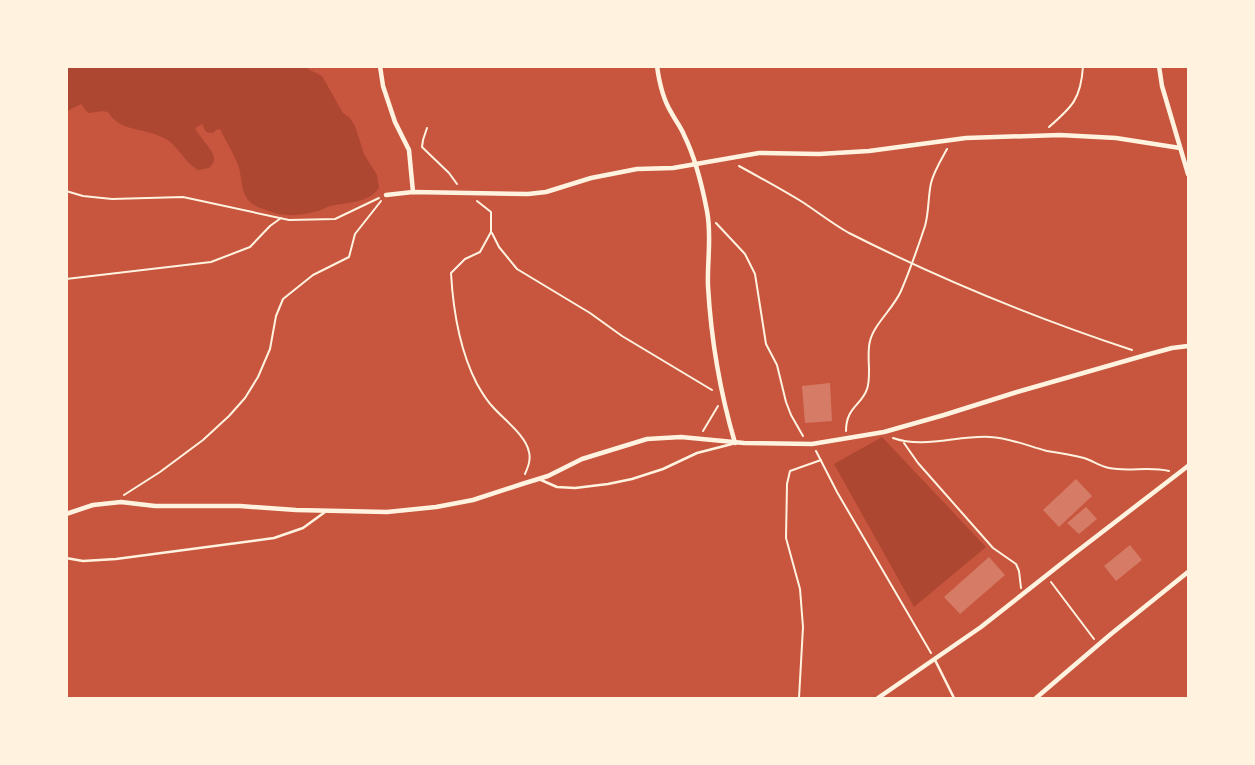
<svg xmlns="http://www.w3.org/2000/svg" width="1255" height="765" font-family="Raleway,sans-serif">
	<rect width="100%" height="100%" fill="#c8553d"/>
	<g fill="#ae4732">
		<path d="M67 66 306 67 308 69 322 76 343 113 350 118 355 126 364 154 377 175 379 188C367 204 347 202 330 206 324 208 320 211 314 212 297 216 283 217 266 210 260 208 252 205 248 200 241 191 242 179 239 168 235 155 226 142 220 129L216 130 213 133 206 132 202 124 195 128C199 137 213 149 214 158 215 162 212 165 209 168L198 170C183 161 178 144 162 137 143 128 119 131 108 112 101 110 95 113 88 113L81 104 67 111Z"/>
		<polygon points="882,437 986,547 914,607 834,464"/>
	</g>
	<g fill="#d67c66">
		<polygon points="830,383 832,421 805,423 802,386"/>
		<polygon points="1076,479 1092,496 1059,527 1043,510"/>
		<polygon points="1086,507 1097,519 1079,534 1067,523"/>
		<polygon points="1130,545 1142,560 1116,581 1104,566"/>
		<polygon points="989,557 1005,575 960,614 944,597"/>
	</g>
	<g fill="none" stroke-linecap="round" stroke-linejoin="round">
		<g stroke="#fff3e0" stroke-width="2">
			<path d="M1049 127C1072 107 1081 99 1083 66"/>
			<polyline points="427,128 423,140 422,147 449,173 457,184"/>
			<path d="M739 166C761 178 783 190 804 203 819 213 833 224 849 233 940 279 1035 318 1132 350"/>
			<polyline points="66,191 83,196 112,199 183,197 289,220 335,219 379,198"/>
			<path d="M477 201 491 212V232L480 252 465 259 451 273C453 309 460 351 477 384 481 391 486 400 492 406 503 419 526 435 529 452 531 460 528 467 525 474"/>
			<polyline points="716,223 745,254 755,274 766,344 777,365 786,402 791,415 803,436"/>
			<polyline points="492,233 499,247 517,269 590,313 622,336 712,390"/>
			<polyline points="66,279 211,262 250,247 270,226 281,218"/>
			<polyline points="703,431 718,406"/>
			<path d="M846 431C846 407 862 405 867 389 872 374 866 356 870 341 874 324 893 309 901 291 910 270 918 247 925 226 929 212 928 197 931 183 934 171 941 160 947 149"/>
			<path d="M893 438C924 449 958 435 990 437 1010 438 1028 446 1047 451 1060 453 1072 455 1084 458 1093 461 1100 466 1109 468 1129 472 1149 466 1169 471"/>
			<polyline points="904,443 918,463 993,548 1016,564 1019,571 1021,588"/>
			<polyline points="816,451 837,492 931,653"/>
			<polyline points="124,495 160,472 203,440 229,416 245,398 258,377 270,349 276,316 283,299 313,275 349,257 355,234 381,201"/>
			<polyline points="1051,582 1094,639"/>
			<polyline points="799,698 803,627 800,589 786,538 787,484 790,471 821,460"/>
		</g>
		<g stroke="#fff3e0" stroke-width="2.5">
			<polyline points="541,480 557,487 575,488 608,484 632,479 663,469 697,453 732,444"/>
			<polyline points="66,558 83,561 116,559 274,538 303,528 325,512"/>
			<polyline points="935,660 954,698"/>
		</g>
		<g stroke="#fff3e0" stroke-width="4.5">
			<polyline points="380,66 383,86 395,122 409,150 413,192"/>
			<path d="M657 66C659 81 663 99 671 112 675 120 681 127 684 135 696 159 702 185 707 211 712 236 707 261 708 286 711 339 720 392 735 443"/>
			<polyline points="1159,66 1162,86 1188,174"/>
			<polyline points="386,195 413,192 528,194 546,192 591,178 637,169 673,168 759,153 819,154 869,151 966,138 1060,135 1116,138 1180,148"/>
			<polyline points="66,514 93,505 121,502 155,506 240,506 296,510 387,512 436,507 473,500 522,484 548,476 582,459 647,439 681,437 744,443 812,444 884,432 944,415 1017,392 1146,355 1172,348 1188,346"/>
			<polyline points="878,698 981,627 1071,556 1188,466"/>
			<polyline points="1036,698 1111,634 1188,572"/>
		</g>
	</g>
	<rect width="1255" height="765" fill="none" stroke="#fff3e0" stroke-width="136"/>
</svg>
